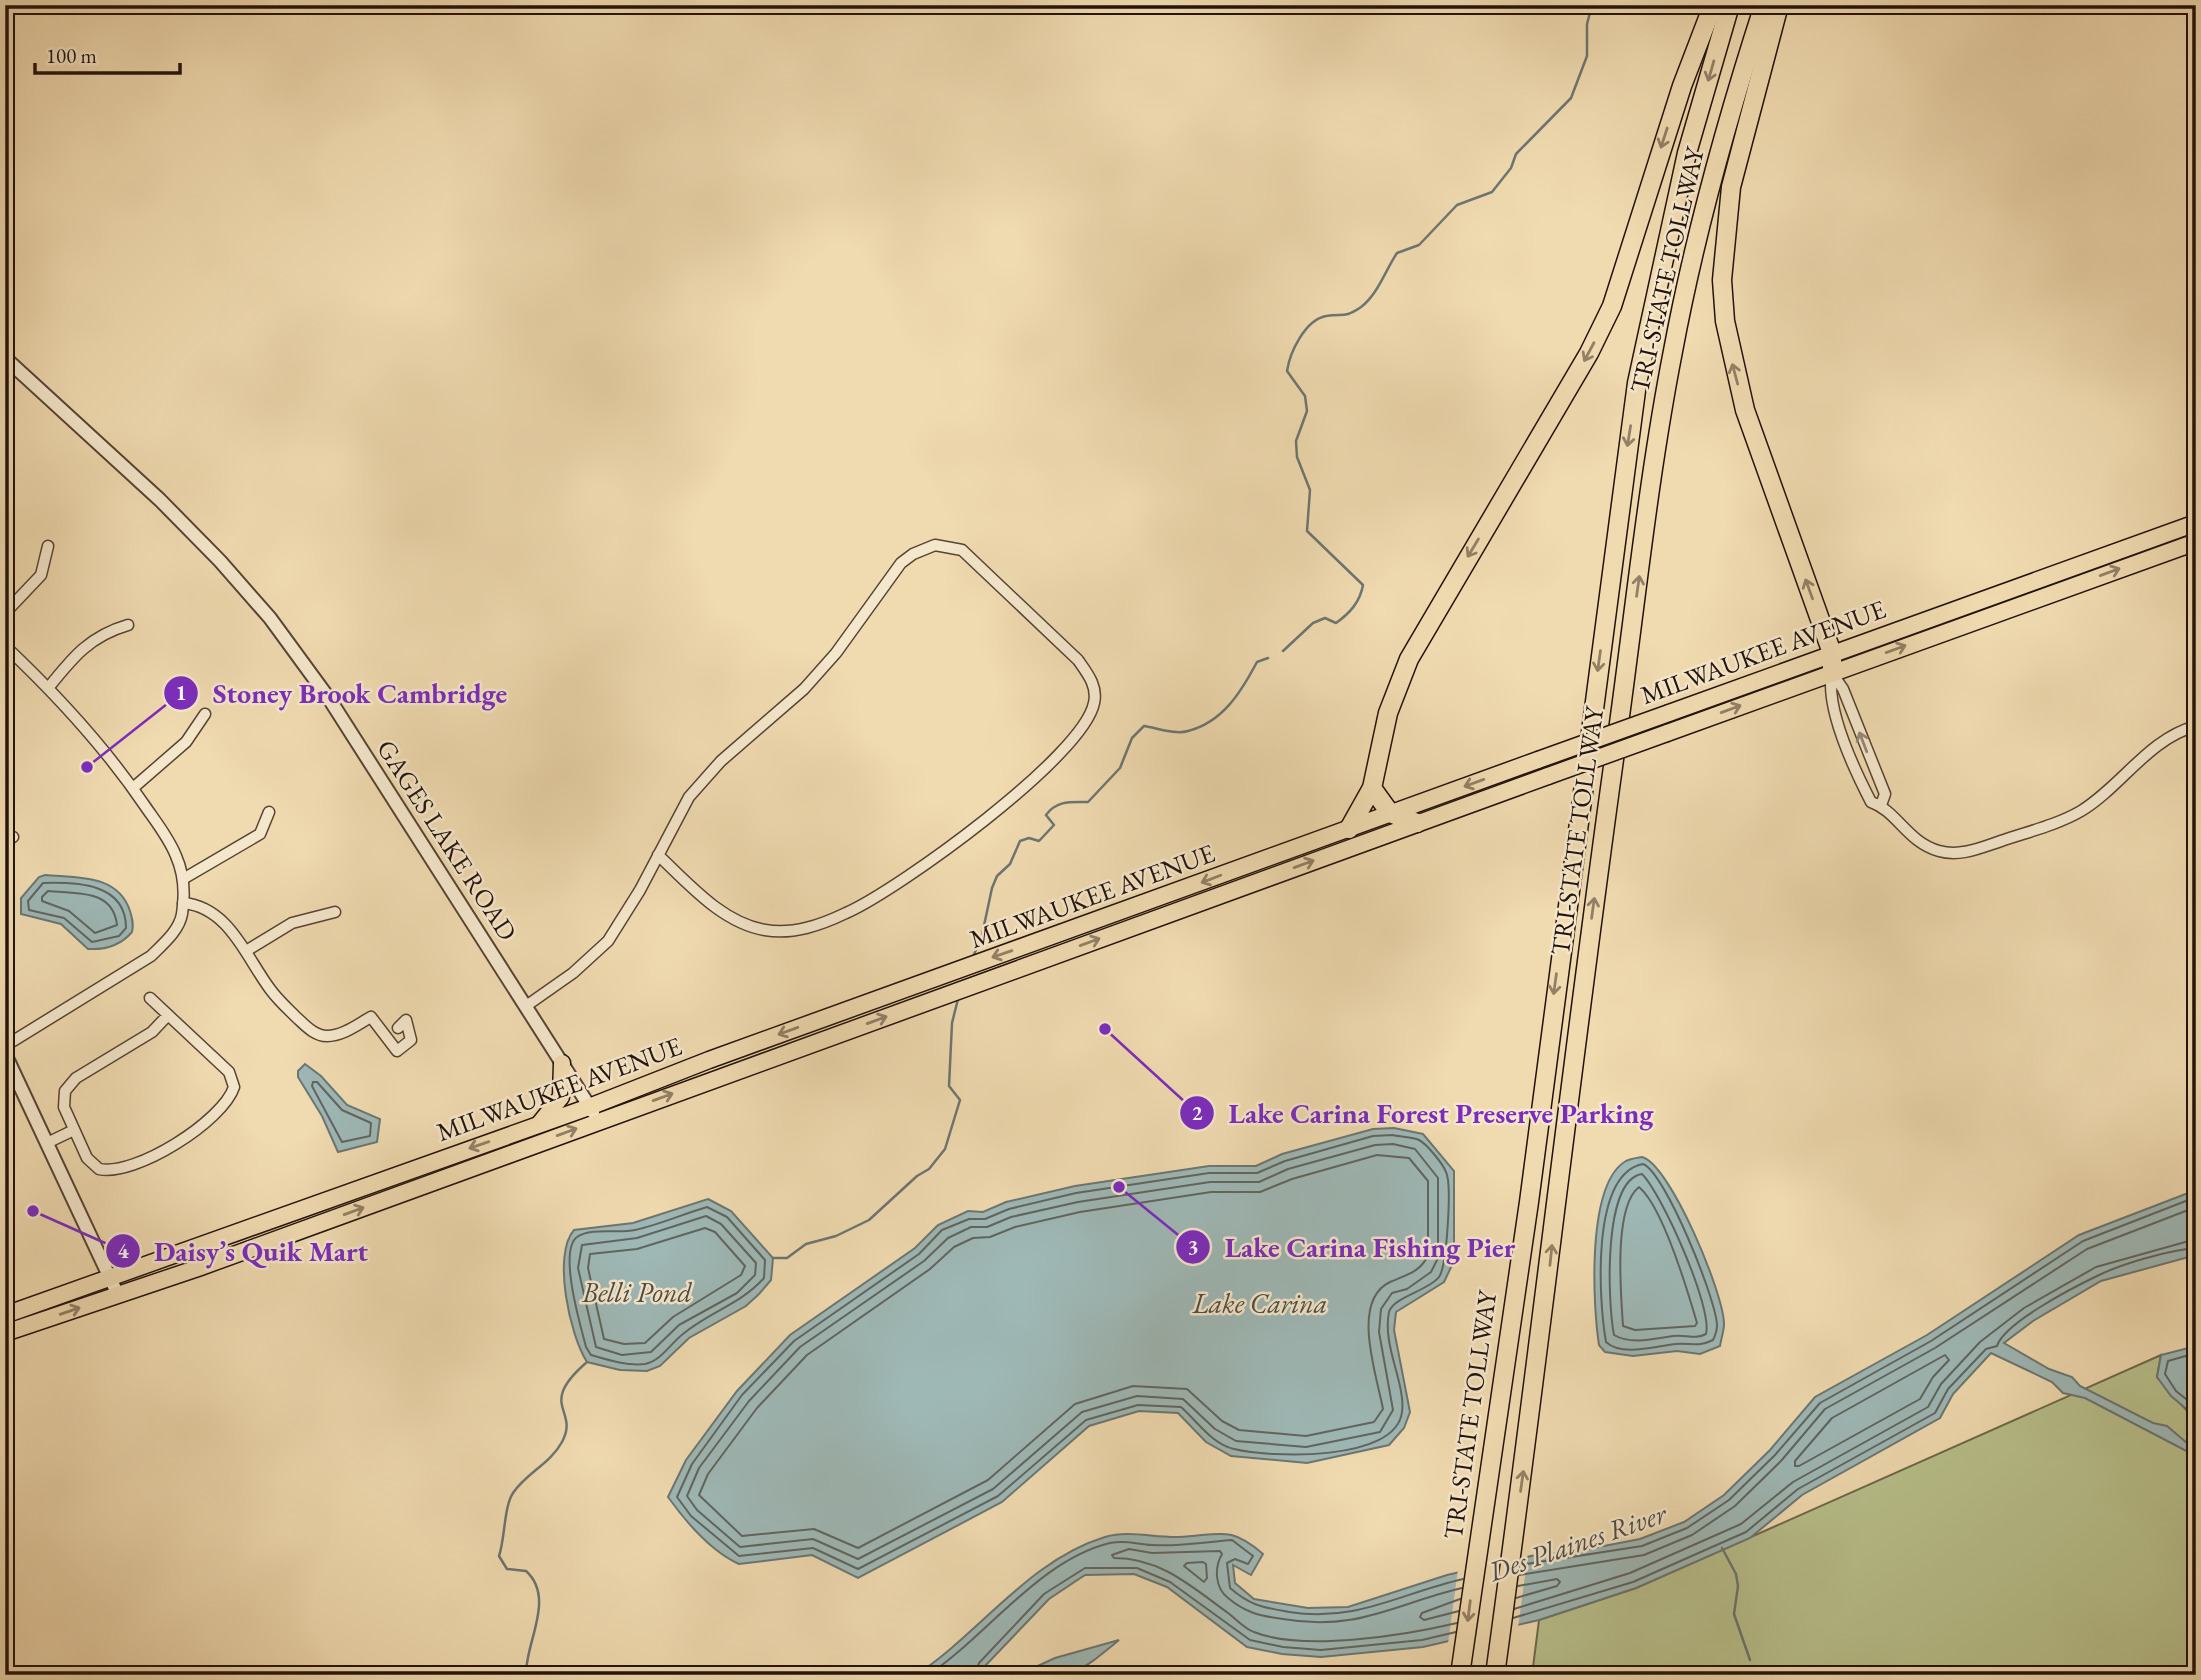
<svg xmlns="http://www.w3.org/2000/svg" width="2201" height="1680" font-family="'EB Garamond',serif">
	<rect width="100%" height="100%" fill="#f0dab0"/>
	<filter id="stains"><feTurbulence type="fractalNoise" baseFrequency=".00286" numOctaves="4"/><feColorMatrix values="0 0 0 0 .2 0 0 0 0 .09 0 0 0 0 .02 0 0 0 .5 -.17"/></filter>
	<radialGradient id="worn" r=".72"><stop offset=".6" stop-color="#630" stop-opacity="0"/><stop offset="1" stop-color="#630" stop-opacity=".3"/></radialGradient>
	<g fill="#b8c08c" stroke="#6d694c" stroke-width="2">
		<polygon points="2196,530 2196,535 1962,619 1961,616"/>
		<polygon points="2161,1355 2157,1377 2196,1421 2196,1547 2189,1555 2196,1562 2196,1675 1532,1675 1539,1620 1636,1588"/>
	</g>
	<g fill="#9eb8b6" stroke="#6c7672" stroke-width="2">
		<path d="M45 875C78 878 118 874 130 911 132 918 134 924 132 932 121 945 106 950 88 949L61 924 21 914V898L39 877Z"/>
		<polygon points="305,1064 321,1076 347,1105 380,1119 377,1142 338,1152 322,1116 298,1077 298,1071"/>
		<path d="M1394 1128 1423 1134 1454 1171V1261L1444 1282 1396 1312 1394 1330 1410 1412 1404 1428 1389 1445 1307 1463 1231 1456 1206 1442 1178 1413 1139 1411 1089 1426 1002 1502 858 1578 812 1555 739 1564C710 1551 686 1522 668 1497L686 1460 737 1391 790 1335 915 1248 938 1225 968 1211 983 1212 1006 1202 1075 1186 1209 1166H1256L1282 1154 1373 1129Z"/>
		<path d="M1642 1157C1670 1164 1724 1294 1724 1324 1724 1331 1721 1339 1720 1346L1700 1354 1677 1351 1633 1356 1605 1352 1599 1345C1593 1306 1586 1184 1626 1161 1630 1159 1637 1158 1642 1157Z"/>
		<path d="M2196 1190V1255L2101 1281 2033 1321 2004 1343 2049 1369 2072 1377 2080 1386 2153 1423 2167 1426 2187 1443 2196 1444V1456L2085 1398 2063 1393 2052 1382 1991 1353 1953 1394 1940 1418 1802 1495 1750 1538 1636 1588 1539 1620 1423 1647 1321 1657 1282 1654 1247 1647 1167 1587 1134 1574 1085 1575 1049 1599 984 1667 981 1675H916C980 1633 1029 1560 1105 1537 1129 1530 1154 1538 1179 1537 1220 1535 1230 1525 1263 1554L1251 1575 1233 1565 1235 1583 1254 1599 1308 1608 1348 1607 1447 1575 1540 1554 1568 1553 1640 1539 1684 1522 1724 1495 1770 1450 1815 1397 1927 1335 2079 1235Z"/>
		<path d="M708 1199 731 1211 773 1258 771 1280 759 1294 746 1306 689 1338 660 1366 647 1371 620 1370 587 1362C570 1336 552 1255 574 1230L633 1223Z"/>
		<polygon points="2196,1346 2196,1417 2171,1396 2157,1377 2161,1355"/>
		<path d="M1119 1640C1073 1678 1076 1675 1018 1675L1055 1658Z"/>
	</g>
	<polygon fill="#f0dab0" points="1528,1553 1518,1628 1448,1644 1458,1569"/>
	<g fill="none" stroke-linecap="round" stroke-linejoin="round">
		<g stroke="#606560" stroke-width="2">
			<path d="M43 883C77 882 126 883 126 928L119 936 92 942 64 918 29 910 28 901Z"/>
			<path d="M48 891C77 894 113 889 117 925L95 933 69 911 42 901V897Z"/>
			<polygon points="313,1082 317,1082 342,1110 371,1123 370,1136 342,1142 312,1086"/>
			<path d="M1393 1135C1400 1137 1412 1137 1419 1140 1427 1144 1443 1164 1446 1172 1452 1184 1447 1266 1439 1277 1428 1291 1393 1297 1389 1312 1382 1346 1406 1384 1402 1412 1396 1462 1271 1458 1234 1449 1212 1444 1197 1421 1181 1407L1138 1405 1086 1420 998 1496 858 1569 813 1548 739 1556 691 1516 677 1497 692 1464 742 1395 794 1341 919 1254 942 1230 969 1219H985L1009 1209 1076 1193 1209 1173H1257L1285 1161 1373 1136Z"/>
			<polygon points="1393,1144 1415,1149 1438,1178 1438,1258 1431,1272 1407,1289 1392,1293 1381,1309 1379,1332 1393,1410 1380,1432 1306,1447 1236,1441 1215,1429 1183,1399 1137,1396 1082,1412 993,1489 858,1559 813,1539 740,1547 697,1510 687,1496 699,1468 749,1401 800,1347 924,1261 948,1238 971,1227 987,1227 1011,1217 1078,1202 1210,1182 1259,1182 1288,1169 1375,1145"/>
			<path d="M1377 1155 1409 1158 1428 1181V1255C1421 1272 1406 1275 1390 1282 1350 1301 1377 1376 1383 1409L1374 1422 1306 1436 1239 1430 1222 1421 1187 1389 1133 1386 1075 1404 988 1480 858 1548 814 1529 742 1536 699 1495 708 1474 757 1408 807 1355 930 1269 954 1247 973 1238 990 1237 1015 1227 1080 1212 1211 1192H1260L1292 1179Z"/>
			<path d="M1643 1164C1665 1172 1716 1299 1717 1325 1717 1329 1715 1336 1713 1340 1699 1347 1691 1343 1676 1344 1656 1346 1622 1357 1606 1342 1599 1302 1590 1174 1643 1164Z"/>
			<path d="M1642 1174C1662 1194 1713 1308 1706 1334 1695 1340 1685 1334 1673 1336 1654 1339 1631 1345 1614 1335 1608 1305 1602 1180 1642 1174Z"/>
			<path d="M1639 1187C1662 1206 1688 1292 1697 1323L1695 1326 1635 1330 1623 1326C1621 1295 1613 1207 1639 1187Z"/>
			<path d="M707 1207 727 1217 765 1260 764 1278C741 1304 709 1312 683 1334 671 1343 661 1361 645 1364 627 1366 608 1360 591 1355L586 1347C581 1327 558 1251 577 1237 592 1227 618 1234 635 1230 659 1225 683 1214 707 1207Z"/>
			<polygon points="706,1216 721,1224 756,1263 755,1275 737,1293 679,1325 651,1352 622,1355 596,1347 578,1268 582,1245 637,1238"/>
			<polygon points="705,1228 715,1232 745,1266 741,1275 673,1317 645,1343 624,1344 604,1339 588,1268 590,1254 637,1249"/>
			<polyline points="2196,1353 2168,1361 2165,1374 2176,1391 2196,1407"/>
			<polygon points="1945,1355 1949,1360 1933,1377 1920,1399 1799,1466 1795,1466 1795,1461 1832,1418"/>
			<polygon points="1203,1562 1206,1564 1207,1578 1204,1582 1184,1566 1187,1563"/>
			<polyline points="1520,1565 1642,1546 1687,1528 1729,1500 1775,1455 1820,1403 1931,1341 2083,1241 2196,1197"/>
			<polyline points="1519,1575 1644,1555 1692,1535 1735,1506 1781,1461 1825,1409 1935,1348 2087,1249 2196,1207"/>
			<polyline points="1516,1598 1557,1586 1560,1582 1557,1579 1518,1586"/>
			<polyline points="1514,1609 1630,1573 1741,1524 1793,1482 1928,1407 1941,1384 1980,1342 2024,1308 2096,1267 2196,1239"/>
			<polyline points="1459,1611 1424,1620 1420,1617 1422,1613 1460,1599"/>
			<path d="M1513 1618 1633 1582 1746 1532 1798 1489 1935 1413 1948 1389 1986 1349 1997 1346C2004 1323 2074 1287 2097 1276 2121 1264 2169 1250 2196 1248"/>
			<path d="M1457 1623C1406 1635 1304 1652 1254 1632 1245 1629 1236 1619 1228 1613 1192 1587 1161 1558 1114 1558L1112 1555 1129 1549 1152 1553 1220 1551 1222 1554C1214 1568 1215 1588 1228 1598 1246 1613 1260 1616 1283 1619 1357 1632 1394 1604 1462 1588"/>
			<path d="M928 1675C986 1637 1039 1560 1110 1543 1126 1540 1136 1544 1152 1545 1178 1547 1206 1542 1232 1540L1253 1556 1248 1564 1235 1559 1227 1563 1230 1588C1251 1606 1262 1607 1289 1612 1356 1623 1401 1593 1463 1579"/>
			<polyline points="975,1675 979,1663 1044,1594 1085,1568 1137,1568 1170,1582 1250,1640 1283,1647 1321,1650 1422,1640 1456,1632"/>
		</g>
		<g stroke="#6c7672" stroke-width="2.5">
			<path d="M1283 651 1313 623 1325 618 1336 623C1350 613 1360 602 1363 585L1307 531 1310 490 1297 457 1296 441 1307 411 1305 396 1287 371C1290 352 1305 320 1326 316 1343 313 1344 319 1361 307 1378 294 1385 271 1397 253L1419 245 1457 205 1492 192 1511 168 1516 154 1571 98 1587 56V24L1592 5"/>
			<path d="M973 957 982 935 992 888 997 876 1010 864 1020 841 1029 838 1039 841 1054 825 1046 815C1057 800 1071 802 1088 802L1120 768 1132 738 1144 726C1157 728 1176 735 1188 731 1223 722 1241 692 1257 662L1268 658"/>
			<polyline points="773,1258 787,1258 806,1244 836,1236 869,1220 917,1176 929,1169 945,1149 960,1100 949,1086 952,1023 958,999"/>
			<polyline points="1722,1548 1736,1574 1738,1586 1734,1614 1750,1660"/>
			<polyline points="1757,1673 1758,1675"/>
			<path d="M526 1675C525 1643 556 1598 526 1571L507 1569 499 1556C505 1539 504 1506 513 1493 526 1473 550 1464 562 1442 580 1409 536 1406 587 1362"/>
		</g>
		<defs>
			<g id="minor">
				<polyline points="5,613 41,575 48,546"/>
				<path d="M5 646C57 695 105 747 145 806 156 822 169 838 176 856 184 874 185 895 182 914 179 931 163 944 151 956L5 1046"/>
				<path d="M1832 673C1825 709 1854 769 1871 802 1897 811 1907 842 1939 851 1960 857 1980 848 2001 841 2027 832 2057 825 2081 811 2122 786 2148 739 2196 726"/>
				<polyline points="1832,673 1843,689 1885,794 1881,805"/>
				<path d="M49 687C73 657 90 636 128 625"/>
				<polyline points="133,788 186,742 205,714"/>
				<polyline points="5,834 13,837"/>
				<polyline points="183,879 260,834 269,812"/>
				<path d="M183 903C229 907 246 957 270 989 278 1000 287 1008 296 1017 305 1025 314 1036 327 1036 343 1036 358 1024 371 1017L397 1051 411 1040 406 1020 398 1028"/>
				<polyline points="246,951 292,923 335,912"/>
				<path d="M150 998 229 1072 234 1087C223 1121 135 1177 99 1169L87 1158 64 1107 65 1091 76 1078 152 1032 168 1015"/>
				<path d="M526 1006 573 973 608 941 640 890 689 797 721 761 804 689 836 653 901 563 913 554 935 545 962 550 1078 660C1087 673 1098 686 1094 703 1083 757 898 890 846 913 821 925 793 935 765 930 722 923 688 883 658 855"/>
				<polyline points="47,1143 74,1130"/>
			</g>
			<g id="tertiary">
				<polyline points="5,358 160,500 220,561 270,618 330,700 593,1112"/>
				<polyline points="5,1054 118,1295"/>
			</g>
			<g id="primary">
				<polyline points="1669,713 2196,523"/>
				<polyline points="1667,733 2196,542"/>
				<polyline points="540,1123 561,1097 562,1063"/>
				<polyline points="5,1315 589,1107 709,1060 1538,760"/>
				<polyline points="5,1333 198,1268 1548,776"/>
			</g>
			<g id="motorway">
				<polyline points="1779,5 1731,187 1722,280 1725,321 1745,410 1832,653 1832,673"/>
				<polyline points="1372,788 1390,813 1417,823"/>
				<polyline points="1349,829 1372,788 1388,713 1409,659 1589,353 1612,306 1682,86 1713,5"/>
				<polyline points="1460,1675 1529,1202 1637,383 1687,153 1730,5"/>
				<path d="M1495 1675C1538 1363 1573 1050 1617 738 1635 609 1648 479 1673 351 1695 233 1727 119 1764 5"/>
			</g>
		</defs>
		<use href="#minor" stroke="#564434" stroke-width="13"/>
		<use href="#tertiary" stroke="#564434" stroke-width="16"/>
		<use href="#primary" stroke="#22120b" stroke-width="19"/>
		<use href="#motorway" stroke="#22120b" stroke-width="21"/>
		<use href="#minor" stroke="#f5e7cc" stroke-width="10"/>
		<use href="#tertiary" stroke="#f5e7cc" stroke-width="12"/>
		<use href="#primary" stroke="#f0dab0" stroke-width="16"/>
		<use href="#motorway" stroke="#f0dab0" stroke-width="18"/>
		<defs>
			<g id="primary-bridge">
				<polyline points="1538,760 1669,713"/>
				<polyline points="1548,776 1667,733"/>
			</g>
		</defs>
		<use href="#primary-bridge" stroke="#22120b" stroke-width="19" stroke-linecap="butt"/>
		<use href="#primary-bridge" stroke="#f0dab0" stroke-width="16"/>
	</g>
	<defs><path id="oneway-shaft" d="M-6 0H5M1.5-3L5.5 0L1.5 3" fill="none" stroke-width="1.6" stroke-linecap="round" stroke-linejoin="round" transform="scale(1.75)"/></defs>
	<g stroke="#938066">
		<use href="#oneway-shaft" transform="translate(1711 71) rotate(106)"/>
		<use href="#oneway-shaft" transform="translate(1664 138) rotate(108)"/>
		<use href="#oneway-shaft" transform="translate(1589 352) rotate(118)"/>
		<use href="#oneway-shaft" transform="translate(1735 374) rotate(-105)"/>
		<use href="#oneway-shaft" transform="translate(1629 436) rotate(99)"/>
		<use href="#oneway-shaft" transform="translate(1473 548) rotate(121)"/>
		<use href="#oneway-shaft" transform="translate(2110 572) rotate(-20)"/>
		<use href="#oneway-shaft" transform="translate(1638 586) rotate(-82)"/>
		<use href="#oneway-shaft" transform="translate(1809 589) rotate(-110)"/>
		<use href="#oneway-shaft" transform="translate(1896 649) rotate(-20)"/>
		<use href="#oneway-shaft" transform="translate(1599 661) rotate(98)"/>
		<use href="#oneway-shaft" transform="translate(1731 709) rotate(-20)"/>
		<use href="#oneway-shaft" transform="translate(1474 783) rotate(160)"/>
		<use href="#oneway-shaft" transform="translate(1304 864) rotate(-20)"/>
		<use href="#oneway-shaft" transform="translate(1211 879) rotate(159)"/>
		<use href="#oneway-shaft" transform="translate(1593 908) rotate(-82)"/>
		<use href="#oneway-shaft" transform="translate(1090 942) rotate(-20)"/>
		<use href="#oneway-shaft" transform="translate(1002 954) rotate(161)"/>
		<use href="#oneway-shaft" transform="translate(1555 984) rotate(98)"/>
		<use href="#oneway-shaft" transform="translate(877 1020) rotate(-20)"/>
		<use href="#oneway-shaft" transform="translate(788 1031) rotate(160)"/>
		<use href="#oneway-shaft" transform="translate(663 1097) rotate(-20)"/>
		<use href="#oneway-shaft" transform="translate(567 1132) rotate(-20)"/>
		<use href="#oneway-shaft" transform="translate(479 1145) rotate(161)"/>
		<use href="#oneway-shaft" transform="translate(354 1211) rotate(-20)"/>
		<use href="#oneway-shaft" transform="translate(1551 1255) rotate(-84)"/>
		<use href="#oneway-shaft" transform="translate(70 1311) rotate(-19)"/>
		<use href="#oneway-shaft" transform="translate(1522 1481) rotate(-82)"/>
		<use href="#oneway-shaft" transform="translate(1469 1611) rotate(97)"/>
	</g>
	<use stroke="#968775" href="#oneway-shaft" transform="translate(1863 742) rotate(-111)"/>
	<g text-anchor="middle" stroke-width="5" stroke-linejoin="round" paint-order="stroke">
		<g font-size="26" fill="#22120b" stroke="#f5e7cc">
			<text transform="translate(1667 270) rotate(-77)" y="9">TRI-STATE TOLLWAY</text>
			<text transform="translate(1763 652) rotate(-20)" y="9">MILWAUKEE AVENUE</text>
			<text transform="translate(1577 831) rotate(-82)" y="9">TRI-STATE TOLLWAY</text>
			<text transform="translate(447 840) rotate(57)" y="9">GAGES LAKE ROAD</text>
			<text transform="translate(1092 896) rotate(-20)" y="9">MILWAUKEE AVENUE</text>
			<text transform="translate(559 1089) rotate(-20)" y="9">MILWAUKEE AVENUE</text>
			<text transform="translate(1470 1415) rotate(-82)" y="9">TRI-STATE TOLLWAY</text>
		</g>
		<g font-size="28" font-style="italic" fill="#4d4c47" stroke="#f5e7cc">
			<text x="637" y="1302">Belli Pond</text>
			<text x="1260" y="1313">Lake Carina</text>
			<text transform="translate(1577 1542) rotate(-19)" y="10">Des Plaines River</text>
		</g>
	</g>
	<path fill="none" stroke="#7b2cbf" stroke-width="2.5" d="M87 767L181 693M1105 1029L1197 1113M1119 1187L1193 1247M33 1211L123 1251"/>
	<g fill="#7b2cbf" stroke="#f5e7cc" stroke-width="2.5">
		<circle cx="87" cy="767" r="7"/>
		<circle cx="1105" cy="1029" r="7"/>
		<circle cx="1119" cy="1187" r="7"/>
		<circle cx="33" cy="1211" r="7"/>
		<circle cx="181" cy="693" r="18"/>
		<circle cx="1197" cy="1113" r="18"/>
		<circle cx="1193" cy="1247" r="18"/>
		<circle cx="123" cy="1251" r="18"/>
	</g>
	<g font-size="21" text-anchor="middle" font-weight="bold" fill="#fff">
		<text x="181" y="700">1</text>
		<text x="1197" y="1120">2</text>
		<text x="1193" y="1254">3</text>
		<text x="123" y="1258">4</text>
	</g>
	<g font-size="28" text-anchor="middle" font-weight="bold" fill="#7b2cbf" stroke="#f5e7cc" stroke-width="5" stroke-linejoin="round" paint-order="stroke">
		<text x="360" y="703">Stoney Brook Cambridge</text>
		<text x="1441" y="1123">Lake Carina Forest Preserve Parking</text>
		<text x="1370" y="1257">Lake Carina Fishing Pier</text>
		<text x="261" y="1261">Daisy’s Quik Mart</text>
	</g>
	<rect width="2201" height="1680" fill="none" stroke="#f0dab0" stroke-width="28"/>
	<rect x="7" y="7" width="2187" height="1666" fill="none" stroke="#22120b" stroke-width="3.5"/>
	<rect x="14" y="14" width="2173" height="1652" fill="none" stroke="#22120b" stroke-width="2"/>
	<path d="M35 63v10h145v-10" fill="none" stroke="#22120b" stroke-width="3.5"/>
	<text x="46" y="63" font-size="21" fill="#22120b" stroke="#f5e7cc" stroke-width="5" paint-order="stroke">100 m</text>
	<rect width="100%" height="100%" filter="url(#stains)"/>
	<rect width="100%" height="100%" fill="url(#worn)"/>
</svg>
